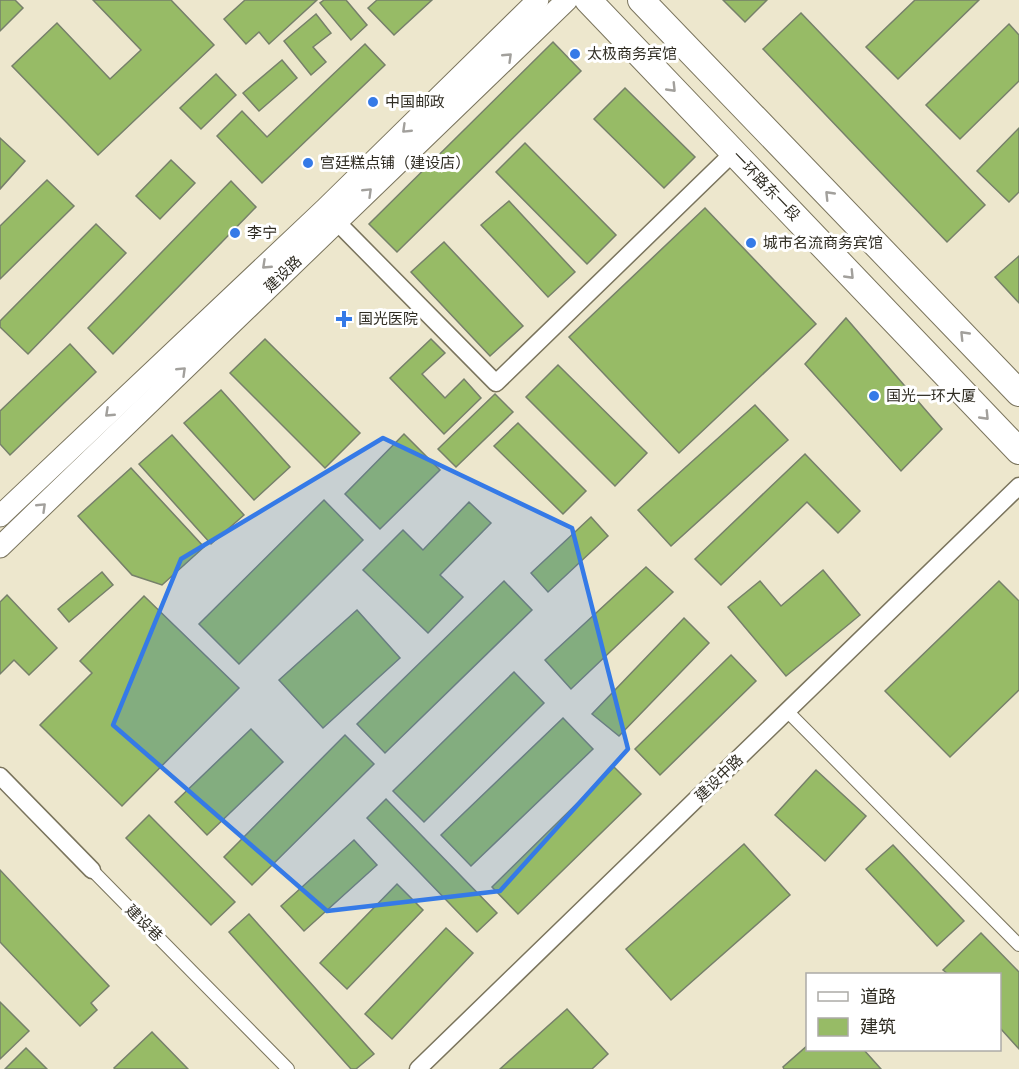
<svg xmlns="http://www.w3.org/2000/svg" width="1019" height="1069" font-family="Literata,'Noto Sans SC',serif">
	<rect width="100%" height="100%" fill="#ede7cd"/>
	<g fill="#97bb66" stroke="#76806a" stroke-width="1.5">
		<polygon points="0,0 15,0 23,8 0,31"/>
		<polygon points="93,0 171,0 214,45 98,155 12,66 57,23 110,79 141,50"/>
		<polygon points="245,0 317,0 269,44 259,32 246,44 224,19"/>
		<polygon points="324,0 346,0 367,25 351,40 320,3"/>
		<polygon points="377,0 432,0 394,35 368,8"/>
		<polygon points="723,0 767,0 745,22"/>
		<polygon points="915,0 979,0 898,79 866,47"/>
		<polygon points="801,13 985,205 947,242 763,49"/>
		<polygon points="316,14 331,33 313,47 326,62 311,75 284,41"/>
		<polygon points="1009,24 1019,35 1019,81 960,139 926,105"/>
		<polygon points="553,42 581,71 397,252 369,224"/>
		<polygon points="365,44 385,65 262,183 217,136 242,111 267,137"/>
		<polygon points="282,60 297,78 259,111 243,93"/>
		<polygon points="216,74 236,95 201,129 180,108"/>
		<polygon points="625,88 695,157 664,188 594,119"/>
		<polygon points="1019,128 1019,192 1009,202 977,171"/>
		<polygon points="0,138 25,161 0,189"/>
		<polygon points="525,143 616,235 587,264 496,172"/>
		<polygon points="171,160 195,183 160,219 136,196"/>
		<polygon points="47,180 74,206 0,279 0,226"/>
		<polygon points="231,181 256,207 113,354 88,328"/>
		<polygon points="509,201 575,272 548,297 481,225"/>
		<polygon points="705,208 816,324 679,453 569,337"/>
		<polygon points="96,224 126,253 28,354 0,327 0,321"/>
		<polygon points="444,242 523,326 490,356 411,272"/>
		<polygon points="1019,256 1019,303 995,277"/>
		<polygon points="846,318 942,429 901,471 805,364"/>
		<polygon points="265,339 360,433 325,468 230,373"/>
		<polygon points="431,339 445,353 422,374 445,398 464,379 481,398 444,434 390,378"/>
		<polygon points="70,344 96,372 10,455 0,444 0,411"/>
		<polygon points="558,365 647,453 615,486 526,397"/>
		<polygon points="221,390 290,467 254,500 184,423"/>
		<polygon points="495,394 513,412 456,467 438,449"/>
		<polygon points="755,405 788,440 671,546 638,510"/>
		<polygon points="518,423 586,491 563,514 494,446"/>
		<polygon points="404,434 440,470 380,529 345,494"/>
		<polygon points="172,435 244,515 211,544 139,464"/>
		<polygon points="805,454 860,511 838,533 807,502 721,585 695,559"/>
		<polygon points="131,468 204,547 162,585 132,575 78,516"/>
		<polygon points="324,500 363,540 239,664 199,624"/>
		<polygon points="469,502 491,523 440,575 463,597 428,633 363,570 403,530 423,550"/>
		<polygon points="591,517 608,536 548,592 531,573"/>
		<polygon points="646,567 673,592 571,689 545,660"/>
		<polygon points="823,570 860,615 786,676 728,607 760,581 781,606"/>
		<polygon points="102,572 113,585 69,622 58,609"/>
		<polygon points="504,581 532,610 385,753 357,724"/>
		<polygon points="999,581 1019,601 1019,690 950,757 885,691"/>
		<polygon points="7,595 57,648 29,675 14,660 0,674 0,602"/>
		<polygon points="144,596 239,688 122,806 40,725 92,673 80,661"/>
		<polygon points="357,610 400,658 323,728 279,680"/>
		<polygon points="684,618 709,643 619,736 592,714"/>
		<polygon points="731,655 756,681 660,775 635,749"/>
		<polygon points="514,672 544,703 424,822 393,791"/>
		<polygon points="563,718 593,749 471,866 441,835"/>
		<polygon points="251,729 283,762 207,835 175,802"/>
		<polygon points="345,735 374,764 252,885 224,857"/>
		<polygon points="614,767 641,794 518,914 492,887"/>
		<polygon points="816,770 866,816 825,861 775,815"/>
		<polygon points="386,799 497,913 477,932 367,818"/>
		<polygon points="149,815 235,902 211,925 126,838"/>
		<polygon points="354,840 377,865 304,931 281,906"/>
		<polygon points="744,844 790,895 671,1000 626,949"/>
		<polygon points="893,845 964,921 937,946 866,869"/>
		<polygon points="0,870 109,986 91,1003 97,1010 80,1026 0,942"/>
		<polygon points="397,884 423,910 347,989 320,963"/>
		<polygon points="249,914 374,1054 356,1069 351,1069 229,932"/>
		<polygon points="446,928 473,953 392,1039 365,1014"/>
		<polygon points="981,933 1019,972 1019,1049 1000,1028 1000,974 948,974 943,970"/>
		<polygon points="0,1002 29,1031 0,1059"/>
		<polygon points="567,1009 608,1054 592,1069 500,1069"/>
		<polygon points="152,1032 188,1069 115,1069 114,1068"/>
		<polygon points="808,1045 808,1050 864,1050 881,1069 784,1069 783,1067"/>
		<polygon points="26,1048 47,1069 5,1069"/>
	</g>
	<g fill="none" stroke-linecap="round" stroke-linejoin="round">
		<defs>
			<g id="pedestrian">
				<polyline points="788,712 1019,945"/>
				<polyline points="92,870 288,1069"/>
			</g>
			<g id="minor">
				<polyline points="337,222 496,383 734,152"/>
				<polyline points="0,776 92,870"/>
				<polyline points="418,1069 1019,486"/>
			</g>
			<g id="tertiary">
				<polyline points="0,516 325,209 538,0"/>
				<polyline points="0,547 567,0"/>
			</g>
			<g id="primary">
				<polyline points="588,0 1019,451"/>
				<polyline points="641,0 1019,393"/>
			</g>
		</defs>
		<use href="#pedestrian" stroke="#7a745d" stroke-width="14"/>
		<use href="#minor" stroke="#7a745d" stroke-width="19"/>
		<use href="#tertiary" stroke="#7a745d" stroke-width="23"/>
		<use href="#primary" stroke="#7a745d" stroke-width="28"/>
		<use href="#pedestrian" stroke="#fff" stroke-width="12"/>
		<use href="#minor" stroke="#fff" stroke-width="16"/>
		<use href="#tertiary" stroke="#fff" stroke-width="21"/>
		<use href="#primary" stroke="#fff" stroke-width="26"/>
	</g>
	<defs><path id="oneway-chevron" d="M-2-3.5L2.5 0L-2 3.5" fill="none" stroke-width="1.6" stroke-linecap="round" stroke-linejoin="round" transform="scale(1.5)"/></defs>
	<g stroke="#a2a09c">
		<use href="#oneway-chevron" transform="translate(508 57) rotate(-44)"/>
		<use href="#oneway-chevron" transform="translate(672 88) rotate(46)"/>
		<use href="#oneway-chevron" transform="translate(406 129) rotate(136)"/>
		<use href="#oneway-chevron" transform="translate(368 192) rotate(-44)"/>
		<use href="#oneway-chevron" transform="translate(829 195) rotate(-134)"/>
		<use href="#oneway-chevron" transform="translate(266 265) rotate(137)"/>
		<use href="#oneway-chevron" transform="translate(850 275) rotate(46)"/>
		<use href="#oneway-chevron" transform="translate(964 335) rotate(-134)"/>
		<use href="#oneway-chevron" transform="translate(182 371) rotate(-44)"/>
		<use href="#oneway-chevron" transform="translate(109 413) rotate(137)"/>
		<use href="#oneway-chevron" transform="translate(985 416) rotate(46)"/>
		<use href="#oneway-chevron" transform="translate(42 507) rotate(-44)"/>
	</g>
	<path fill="#357ae7" fill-opacity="0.2" stroke="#357ae7" stroke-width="4.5" stroke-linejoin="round" d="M383 438 572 528 628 749 500 891 327 911 113 725 181 559Z"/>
	<g fill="#357ae7" stroke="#fff" stroke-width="2">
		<circle cx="575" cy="54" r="6"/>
		<circle cx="373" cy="102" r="6"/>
		<circle cx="308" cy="163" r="6"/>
		<circle cx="235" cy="233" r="6"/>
		<circle cx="751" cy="243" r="6"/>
		<path d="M341 310h6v6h6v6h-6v6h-6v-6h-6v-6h6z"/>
		<circle cx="874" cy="396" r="6"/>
	</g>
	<g text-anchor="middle" stroke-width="6" stroke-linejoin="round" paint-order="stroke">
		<g font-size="15" fill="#302d23" stroke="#fff" text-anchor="start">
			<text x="587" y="59">太极商务宾馆</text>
			<text x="385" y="107">中国邮政</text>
			<text x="320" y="168">宫廷糕点铺（建设店）</text>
			<text x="247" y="238">李宁</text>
			<text x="763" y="248">城市名流商务宾馆</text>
			<text x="358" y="324">国光医院</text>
			<text x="886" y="401">国光一环大厦</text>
		</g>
		<g font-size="15" fill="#302d23" stroke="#fff">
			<text transform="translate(766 186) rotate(46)" y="5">一环路东一段</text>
			<text transform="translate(283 274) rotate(-44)" y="5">建设路</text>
			<text transform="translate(719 778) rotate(-44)" y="5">建设中路</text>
			<text transform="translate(144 923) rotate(45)" y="5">建设巷</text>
		</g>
	</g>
	<rect x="806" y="973" width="195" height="78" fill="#ffffff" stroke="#acaba7" stroke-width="1.5"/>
	<rect x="818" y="992" width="30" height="9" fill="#ffffff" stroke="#acaba7" stroke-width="1.5"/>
	<text x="860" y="1003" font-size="18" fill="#302d23">道路</text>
	<rect x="818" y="1018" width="30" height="18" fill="#97bb66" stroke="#acaba7" stroke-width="1.5"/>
	<text x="860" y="1033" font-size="18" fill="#302d23">建筑</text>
</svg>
